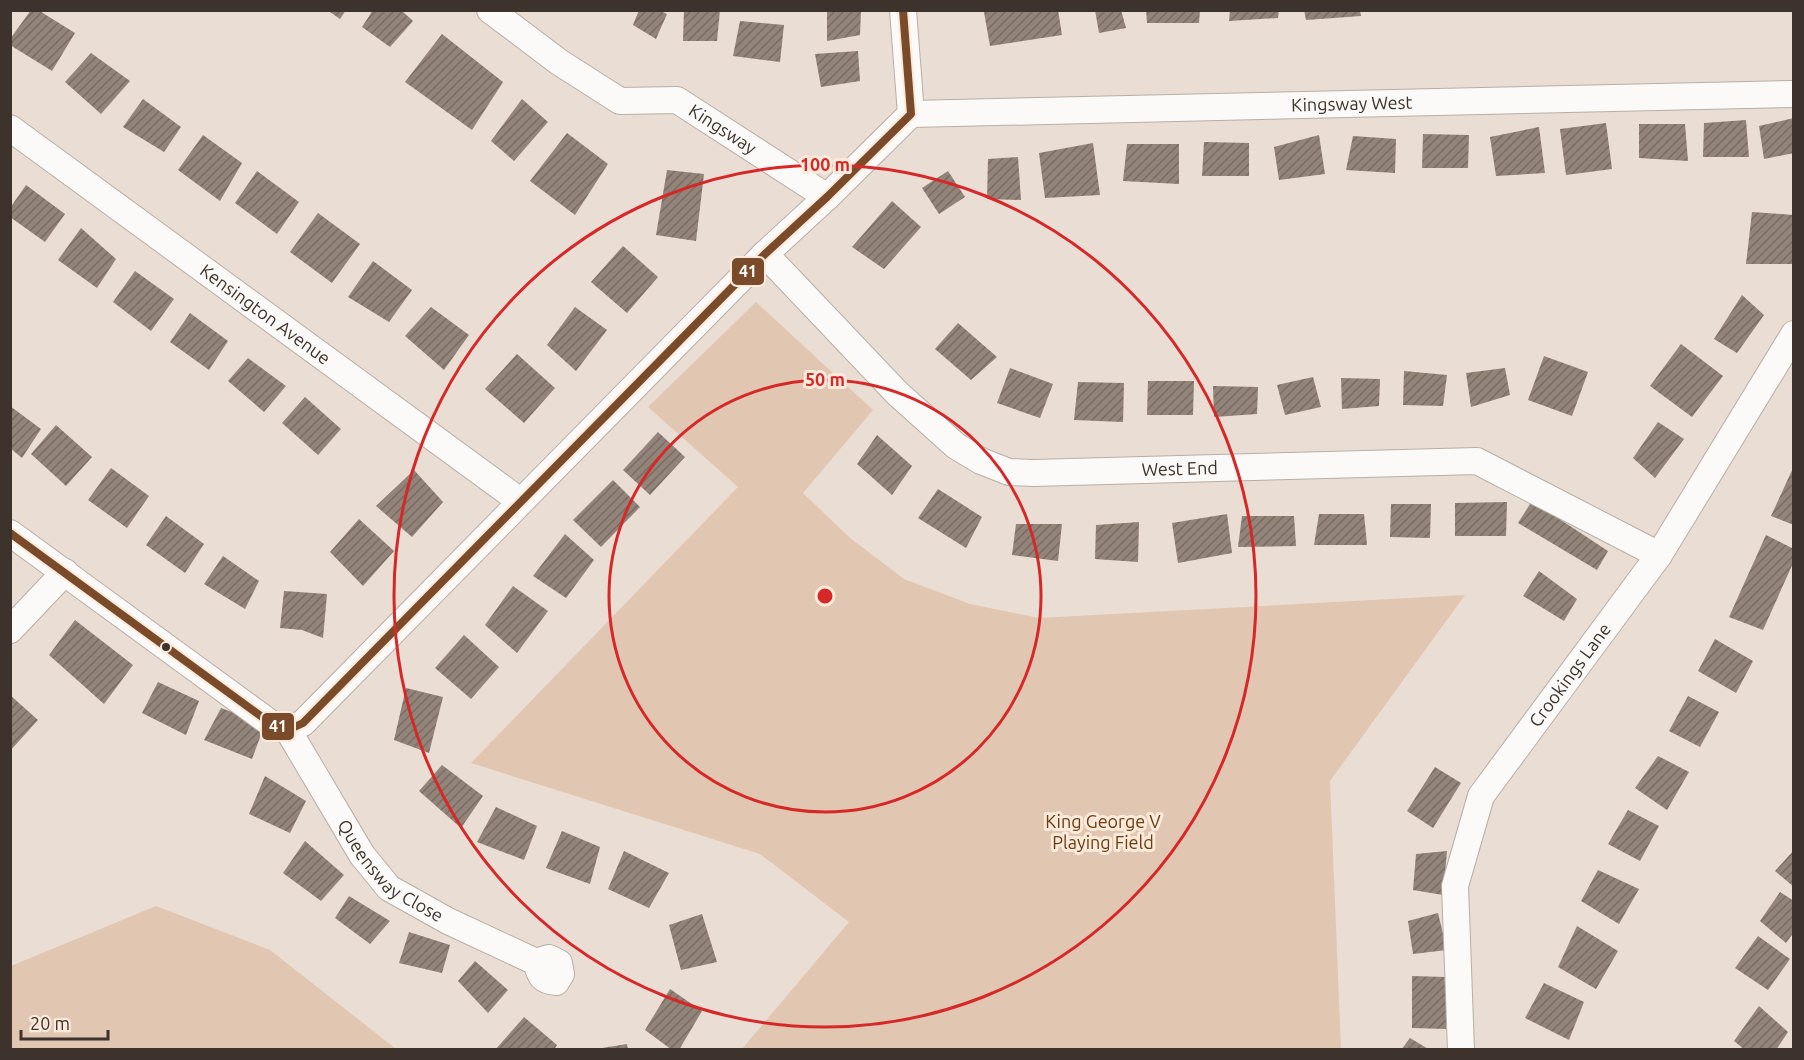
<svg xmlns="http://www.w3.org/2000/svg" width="1804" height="1060" font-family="Ubuntu,sans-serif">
	<defs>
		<pattern id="building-hatch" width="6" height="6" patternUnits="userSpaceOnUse" patternTransform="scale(1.5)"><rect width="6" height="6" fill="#928479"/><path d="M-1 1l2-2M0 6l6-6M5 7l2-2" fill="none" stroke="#786d63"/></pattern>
	</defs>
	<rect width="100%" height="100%" fill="#eaddd3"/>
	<g fill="#e1c6b1">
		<polygon points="756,302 873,410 803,493 850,538 904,579 970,604 1039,618 1465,595 1330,781 1341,1049 742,1049 849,922 760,854 471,763 738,487 648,407"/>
		<polygon points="156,906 270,950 396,1049 11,1049 11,966"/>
	</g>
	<g fill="url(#building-hatch)">
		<polygon points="31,10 38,10 75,33 52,71 10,45 10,39"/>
		<polygon points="327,10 346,10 340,19"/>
		<polygon points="373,10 401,10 413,21 390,47 362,27"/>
		<polygon points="639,10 658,10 667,14 656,39 633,25"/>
		<polygon points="684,10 720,10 717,41 683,41"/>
		<polygon points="827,10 861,10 860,35 827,41"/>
		<polygon points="997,10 1058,10 1062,35 990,46 984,12"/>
		<polygon points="1095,10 1121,10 1126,28 1099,33"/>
		<polygon points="1146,10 1200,10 1199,23 1147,23"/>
		<polygon points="1230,10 1279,10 1278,18 1229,21"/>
		<polygon points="1304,10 1360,10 1361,16 1306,20"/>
		<polygon points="740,21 784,25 780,62 733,56"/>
		<polygon points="442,34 503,82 472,130 405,82"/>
		<polygon points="858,51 860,81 821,87 815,54"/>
		<polygon points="91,53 130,81 101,114 65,82"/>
		<polygon points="143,99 181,127 164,152 123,127"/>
		<polygon points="522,99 548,122 514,161 491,141"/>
		<polygon points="1794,118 1794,153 1764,159 1759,126"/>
		<polygon points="1746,120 1749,157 1703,157 1704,123"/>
		<polygon points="1606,123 1612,169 1566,175 1560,129"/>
		<polygon points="1639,124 1685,124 1688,161 1639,158"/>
		<polygon points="1539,127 1545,173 1496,176 1490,137"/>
		<polygon points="567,133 608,164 575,215 530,181"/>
		<polygon points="1423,134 1469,135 1468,168 1422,168"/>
		<polygon points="203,135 242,163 220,201 178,170"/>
		<polygon points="1319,135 1325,174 1279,180 1274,147"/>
		<polygon points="1353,136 1396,139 1395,173 1346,170"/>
		<polygon points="1204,142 1249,143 1249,176 1202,176"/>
		<polygon points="1093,143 1100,195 1045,198 1039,153"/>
		<polygon points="1127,144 1179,144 1179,184 1123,181"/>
		<polygon points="1018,157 1021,200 987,199 988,159"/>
		<polygon points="667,170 704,174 696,241 656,235"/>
		<polygon points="257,171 299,202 277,234 235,203"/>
		<polygon points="948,171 965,197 939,214 922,188"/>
		<polygon points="26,185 65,214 45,242 10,217 10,208"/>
		<polygon points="892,201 921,227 884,269 852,247"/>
		<polygon points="1752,212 1794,215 1792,264 1746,264"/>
		<polygon points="318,213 360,244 332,283 290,252"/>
		<polygon points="81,228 116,259 97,288 58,260"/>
		<polygon points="623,246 658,277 627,313 591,282"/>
		<polygon points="373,261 412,290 389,322 348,297"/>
		<polygon points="135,271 174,299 151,331 113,302"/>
		<polygon points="1742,295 1764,315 1737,353 1714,339"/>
		<polygon points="431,307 469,335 444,370 405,336"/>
		<polygon points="575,307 607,330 576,371 547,345"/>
		<polygon points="190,313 228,341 209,370 170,342"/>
		<polygon points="958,323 997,357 971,380 935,349"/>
		<polygon points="1681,344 1723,376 1692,417 1650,386"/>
		<polygon points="517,354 555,388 524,423 485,389"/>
		<polygon points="1544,356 1588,372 1572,416 1528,400"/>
		<polygon points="248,358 286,386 264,412 228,381"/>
		<polygon points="1010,368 1053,384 1040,418 997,403"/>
		<polygon points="1505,368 1510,395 1471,407 1466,373"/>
		<polygon points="1404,371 1447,375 1443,406 1403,405"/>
		<polygon points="1313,377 1321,407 1285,415 1277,385"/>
		<polygon points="1341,378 1380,379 1379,406 1342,409"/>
		<polygon points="1148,381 1194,381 1193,415 1147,415"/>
		<polygon points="1078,382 1124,383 1123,422 1074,420"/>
		<polygon points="1213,386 1258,387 1257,414 1214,417"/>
		<polygon points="305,397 341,429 318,455 282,423"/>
		<polygon points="10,406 41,429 22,458 10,448"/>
		<polygon points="1658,422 1684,439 1655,478 1633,458"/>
		<polygon points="56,425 92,457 66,486 31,454"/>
		<polygon points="658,432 685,457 650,495 623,470"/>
		<polygon points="877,435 912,466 892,495 857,464"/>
		<polygon points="1794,466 1794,525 1771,516"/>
		<polygon points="111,468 149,496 127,528 88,500"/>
		<polygon points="414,470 443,502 412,537 376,506"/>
		<polygon points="613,480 640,507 601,547 573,520"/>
		<polygon points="938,489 982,517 966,548 918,518"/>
		<polygon points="1532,501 1608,551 1597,570 1518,523"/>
		<polygon points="1507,502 1506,536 1455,536 1455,503"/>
		<polygon points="1391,504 1431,504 1430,538 1390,537"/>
		<polygon points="1227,514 1232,553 1178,563 1172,523"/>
		<polygon points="1319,514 1364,514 1367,545 1314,545"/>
		<polygon points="166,516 204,544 185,573 146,545"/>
		<polygon points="1242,516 1294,516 1296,546 1238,547"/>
		<polygon points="359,519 394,551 363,586 330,552"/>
		<polygon points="1139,522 1138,562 1095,559 1096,525"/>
		<polygon points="1016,524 1062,524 1058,561 1012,555"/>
		<polygon points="565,534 594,560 566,598 533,576"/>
		<polygon points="1766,535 1794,549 1794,561 1763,630 1729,617"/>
		<polygon points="223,556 259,581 245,609 204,584"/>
		<polygon points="1539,571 1577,599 1564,621 1523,596"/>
		<polygon points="513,586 548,611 517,653 485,625"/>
		<polygon points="284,591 327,594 323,638 302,630 280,628"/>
		<polygon points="75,620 133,665 104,704 49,655"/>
		<polygon points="464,635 499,667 471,699 435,668"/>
		<polygon points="1715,639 1753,661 1736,693 1698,671"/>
		<polygon points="158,682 199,701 186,735 142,713"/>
		<polygon points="406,688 443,697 429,753 394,740"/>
		<polygon points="10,695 38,720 10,751"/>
		<polygon points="1688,696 1719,712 1700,747 1669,731"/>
		<polygon points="221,708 265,724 252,759 204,740"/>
		<polygon points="1658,756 1689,772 1667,810 1635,788"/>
		<polygon points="442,765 483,796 461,828 419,791"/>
		<polygon points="1435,767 1461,783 1433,828 1407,811"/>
		<polygon points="265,776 306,801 290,833 249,814"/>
		<polygon points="496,807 537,826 524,860 477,842"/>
		<polygon points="1628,810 1659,826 1640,861 1608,844"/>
		<polygon points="562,831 600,847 590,884 546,868"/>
		<polygon points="305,841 344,875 321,901 283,873"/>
		<polygon points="1794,850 1794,887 1775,871"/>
		<polygon points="624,851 669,873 649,908 608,889"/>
		<polygon points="1447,851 1443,895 1413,890 1416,854"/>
		<polygon points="1598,870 1639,889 1619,924 1581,901"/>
		<polygon points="1780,892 1794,901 1794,932 1786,943 1760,921"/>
		<polygon points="349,896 390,921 370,944 335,918"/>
		<polygon points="1438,913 1447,950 1413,954 1408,921"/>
		<polygon points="702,914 717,962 681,970 669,925"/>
		<polygon points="1577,926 1618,951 1596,989 1558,967"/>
		<polygon points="409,932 450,945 442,973 399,963"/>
		<polygon points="1758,936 1790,959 1768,990 1735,968"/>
		<polygon points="475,961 508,990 488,1013 458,981"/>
		<polygon points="1412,976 1446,977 1446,1029 1412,1028"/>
		<polygon points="1544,983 1584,1002 1569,1040 1525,1018"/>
		<polygon points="670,989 702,1011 679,1050 672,1050 645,1030"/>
		<polygon points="1759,1006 1788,1032 1776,1050 1745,1050 1734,1041"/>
		<polygon points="524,1017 557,1045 554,1050 495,1050"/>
		<polygon points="1410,1038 1430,1050 1401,1050"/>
		<polygon points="627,1044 628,1050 602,1050 602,1048"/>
	</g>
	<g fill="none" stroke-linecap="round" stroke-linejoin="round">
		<defs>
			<g id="minor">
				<path id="s1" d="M490 10 559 62 620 101 677 100 827 197"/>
				<path id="s2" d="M911 114 1794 94"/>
				<path id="s3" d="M10 128 520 501"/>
				<path id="s4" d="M765 254 897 393 956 446 981 461 1009 472 1033 473 1477 461 1659 555"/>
				<polyline points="10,533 273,725 288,730 303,723 765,254 827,197 911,114 903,10"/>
				<polyline points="10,630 65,572"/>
				<path id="s5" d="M288 730 362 855 389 888 448 921 536 962 549 958 559 963 561 974 556 982C541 981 540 975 536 962"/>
				<path id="s6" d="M1461 1050 1455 886 1481 796 1659 555 1794 334"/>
			</g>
		</defs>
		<use href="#minor" stroke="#b8aea6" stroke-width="28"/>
		<use href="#minor" stroke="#fcfaf8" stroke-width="26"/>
		<defs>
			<polyline id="bus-1" points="10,533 273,725 288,730 303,723 765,254 827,197 911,114 903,10"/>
		</defs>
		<use href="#bus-1" stroke="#fdeadb" stroke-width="12"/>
		<use href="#bus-1" stroke="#7a4b2a" stroke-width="8"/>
	</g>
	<g fill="none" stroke="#d62828" stroke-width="3">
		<circle cx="825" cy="596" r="216"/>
		<circle cx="825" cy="596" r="431"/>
	</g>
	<circle fill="#3d332c" stroke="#fdeadb" stroke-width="2" cx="166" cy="647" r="5"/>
	<g text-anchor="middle" stroke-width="6" stroke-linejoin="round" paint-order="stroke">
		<g font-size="18" fill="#3d332c" stroke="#fdeadb">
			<text dy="6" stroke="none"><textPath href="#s2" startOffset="441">Kingsway West</textPath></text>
			<text dy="6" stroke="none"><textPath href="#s1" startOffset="270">Kingsway</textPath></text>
			<text dy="6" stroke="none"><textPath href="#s3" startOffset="316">Kensington Avenue</textPath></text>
			<text dy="6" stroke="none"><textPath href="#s4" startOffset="501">West End</textPath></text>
			<text dy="6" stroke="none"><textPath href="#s6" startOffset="408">Crookings Lane</textPath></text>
			<text dy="6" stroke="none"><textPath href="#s5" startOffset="177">Queensway Close</textPath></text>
		</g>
		<g font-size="18" fill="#6a3d11" stroke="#fdeadb">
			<text x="1103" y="828">King George V<tspan x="1103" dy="21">Playing Field</tspan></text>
		</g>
	</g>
	<circle cx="825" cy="596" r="9" fill="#d62828" stroke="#fdeadb" stroke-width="3"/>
	<g font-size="18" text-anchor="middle" font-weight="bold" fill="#d62828" stroke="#fdeadb" stroke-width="6" stroke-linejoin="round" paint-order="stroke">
		<text x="825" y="171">100 m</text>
		<text x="825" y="386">50 m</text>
	</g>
	<g stroke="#fdeadb" stroke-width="2">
		<rect x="731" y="257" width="34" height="29" rx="6" fill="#7a4b2a"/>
		<rect x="261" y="712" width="34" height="29" rx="6" fill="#7a4b2a"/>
	</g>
	<g font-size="16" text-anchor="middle" font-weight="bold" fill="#fff">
		<text x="748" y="277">41</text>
		<text x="278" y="732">41</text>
	</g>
	<rect width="1804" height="1060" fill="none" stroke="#3d332c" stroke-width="24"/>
	<path d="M21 1030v9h87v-9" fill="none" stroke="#3d332c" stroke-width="3"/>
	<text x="30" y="1030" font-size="18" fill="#3d332c" stroke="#fdeadb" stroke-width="4.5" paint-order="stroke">20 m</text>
</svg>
